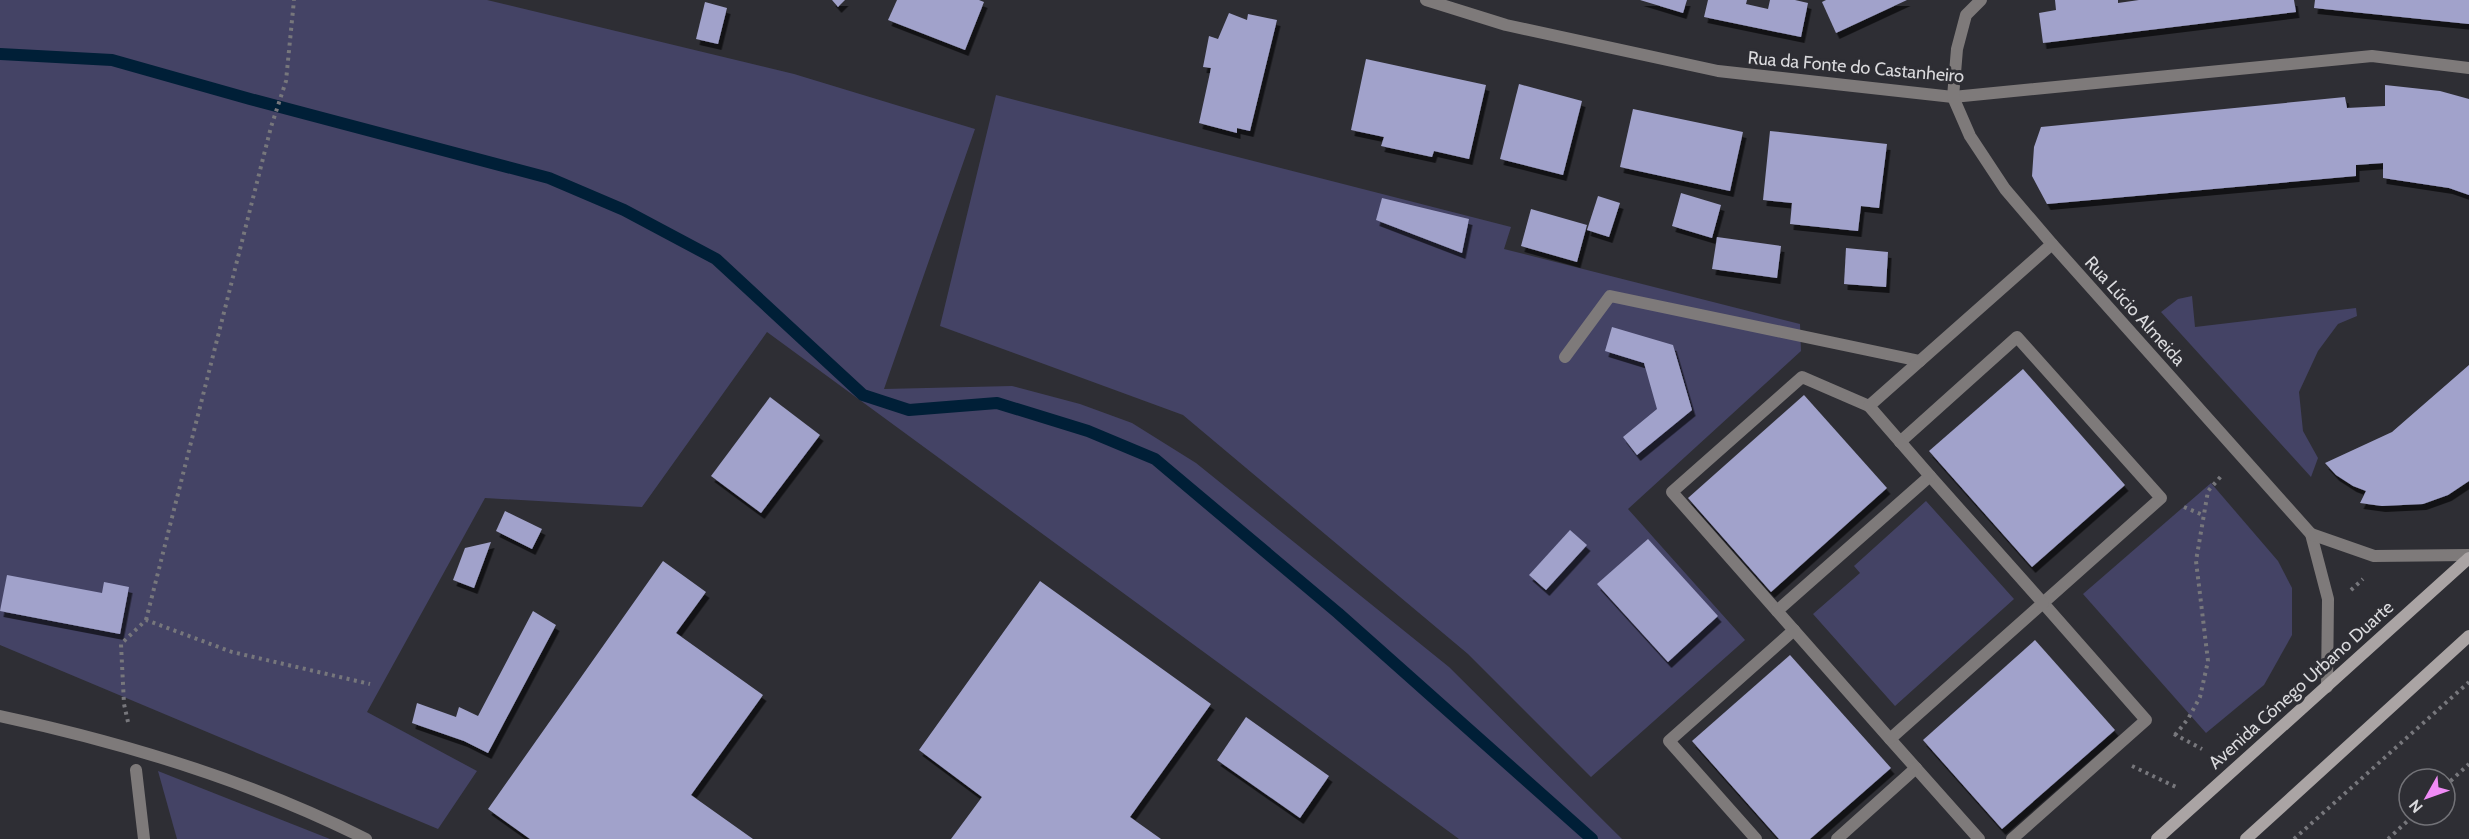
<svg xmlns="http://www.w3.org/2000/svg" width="2469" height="839" viewBox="0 0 2469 839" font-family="Cabin,sans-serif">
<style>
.green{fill:#444365}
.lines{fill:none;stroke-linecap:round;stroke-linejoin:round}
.stream{stroke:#001f37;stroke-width:12}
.building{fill:#a1a2cb;filter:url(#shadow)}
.path{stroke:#77777c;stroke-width:4;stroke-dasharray:3 4.5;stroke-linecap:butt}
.lane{stroke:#7e7a7a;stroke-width:12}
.street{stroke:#7e7a7a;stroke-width:12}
.secondary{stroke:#aaa4a4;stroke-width:12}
.labels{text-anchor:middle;stroke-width:6;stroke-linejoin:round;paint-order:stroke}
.street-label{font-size:18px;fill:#dadadd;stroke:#2e2e34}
</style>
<defs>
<filter id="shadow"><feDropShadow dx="3.5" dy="6" stdDeviation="0" flood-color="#0009"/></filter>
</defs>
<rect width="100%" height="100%" fill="#2e2e34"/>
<g class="green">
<path d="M0,0H487L794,74L975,129L884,389L1012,386L1080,404L1132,423L1196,463L1449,667L1622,839H1459L767,332L642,507L485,498L367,712L477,771L438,829L0,645Z"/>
<path d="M996,95L1511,227L1504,249L1800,324L1801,351L1628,509L1745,640L1591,777L1468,654L1183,415L940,326Z"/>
<path d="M2192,296L2195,327L2356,308L2357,316L2338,324L2318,351L2299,392L2303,431L2318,458L2311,477L2161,312L2178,299Z"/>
<path d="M2211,483L2278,561L2292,588V635L2264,685L2206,733L2083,594Z"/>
<path d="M1926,501L2014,599L1895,706L1813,614L1860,573L1854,566Z"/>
<path d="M158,771L330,839H177Z"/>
</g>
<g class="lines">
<path class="stream" d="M0,54L112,60L250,99L549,178L624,210L716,259L863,395L909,410L997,403L1088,431L1155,459L1338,613L1592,839"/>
</g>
<g class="building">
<path d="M832,0H845L838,7Z"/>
<path d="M897,0H979L984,2L965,50L888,20Z"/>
<path d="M1640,0H1687L1683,13Z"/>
<path d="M1708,0H1747L1746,4L1768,9L1770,0H1795L1808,3L1801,37L1704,17Z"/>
<path d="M1826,0H1907L1836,33L1822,2Z"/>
<path d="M2055,0H2118V3L2139,0H2294L2296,12L2043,43L2039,13L2056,10Z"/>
<path d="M2315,0H2469V24L2314,8Z"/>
<path d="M705,2L727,8L718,44L696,39Z"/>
<path d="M1229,13L1247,20L1248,14L1277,20L1250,131L1237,128V133L1199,123L1211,68L1203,67L1209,36L1218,39Z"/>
<path d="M1366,59L1486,85L1469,159L1434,151L1432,157L1381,146L1384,137L1351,130Z"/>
<path d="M1519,84L1582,101L1563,175L1500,159Z"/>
<path d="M2385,85L2440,91L2469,99V195L2449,188L2383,178V163L2356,165V176L2047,204L2032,176L2034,147L2041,127L2345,97L2347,108L2385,106Z"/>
<path d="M1633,109L1743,132L1730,191L1620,167Z"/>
<path d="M1770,131L1887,144L1879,208L1861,206L1858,231L1790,224L1792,203L1763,200Z"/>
<path d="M1681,193L1721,205L1712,238L1672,226Z"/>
<path d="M1598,196L1620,203L1609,237L1587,230Z"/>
<path d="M1382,198L1469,219L1462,253L1376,220Z"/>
<path d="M1531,209L1587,225L1577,262L1521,246Z"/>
<path d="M1717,237L1781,246L1777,278L1712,269Z"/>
<path d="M1846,248L1888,252L1886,287L1844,284Z"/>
<path d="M1612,327L1673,345L1692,410L1637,455L1623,437L1657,409L1644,363L1605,351Z"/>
<path d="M2469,365V481L2448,495L2423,504L2382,506L2360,503L2366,491L2353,486L2336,475L2325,463L2392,432Z"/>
<path d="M2023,369L2125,485L2032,567L1929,451Z"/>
<path d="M1804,395L1887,488L1771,592L1688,498Z"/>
<path d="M770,397L820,435L761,513L711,476Z"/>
<path d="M505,511L542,529L532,549L496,531Z"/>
<path d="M1570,530L1587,545L1546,590L1529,575Z"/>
<path d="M1648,539L1718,616L1668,662L1597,584Z"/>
<path d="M491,542L474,588L453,580L465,548Z"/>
<path d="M663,561L706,592L676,633L763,695L691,795L753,839H530L488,809Z"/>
<path d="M7,575L102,593L104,582L129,587L120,634L0,611Z"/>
<path d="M1040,581L1211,704L1130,817L1161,839H951L982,797L919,750Z"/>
<path d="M533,611L556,625L488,753L464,741L412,723L417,703L456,717L459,707L478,716Z"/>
<path d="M2035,640L2115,730L2002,829L1923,740Z"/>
<path d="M1790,655L1891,768L1810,839H1779L1692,741Z"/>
<path d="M1246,717L1329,776L1300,818L1217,760Z"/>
</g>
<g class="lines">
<g class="path">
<path d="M2184,507L2203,515"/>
<path d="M2351,590L2363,579"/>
<path d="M146,620L271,127L286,81L294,0"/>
<path d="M128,722L124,704L121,644L146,620L232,652L370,684"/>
<path d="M2174,734L2202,749"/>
<path d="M2175,735L2188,719L2200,697L2208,661L2196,561L2208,491L2223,474"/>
<path d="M2132,766L2176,787"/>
<path d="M2445,786L2469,764"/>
<path d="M2294,839L2469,682"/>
<path d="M2388,839L2414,815"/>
</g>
<g class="lane">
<path d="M1565,357L1610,296L1920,361"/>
<path d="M1900,442L2017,337L2161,498L2043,603L2146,720L2012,839"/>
<path d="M1777,611L1672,492L1802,377L1869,406"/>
<path d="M0,716C126,743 251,781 366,839"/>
<path d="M1890,739L1979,839"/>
<path d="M1756,839L1669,741L1794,630"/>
<path d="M1837,839L1916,768"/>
</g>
<g class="street">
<path d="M1426,0L1506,25L1718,71L1953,97L2372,56L2469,68"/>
<path d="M1981,0L1966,15L1957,49L1953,97L1970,136L2005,189L2052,244L2311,534L2328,599L2327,687"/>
<path d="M1930,476L2043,603L1890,739L1777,611Z"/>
<path d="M1930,476L1869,406L2052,244"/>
<path d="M2311,534L2374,556L2469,555"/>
<path d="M136,770L144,839"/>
</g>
<g class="secondary">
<path d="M2157,839L2469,558"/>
<path d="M2246,839L2469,636"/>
</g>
</g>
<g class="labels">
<g class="street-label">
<text transform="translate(1856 67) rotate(5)" y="6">Rua da Fonte do Castanheiro</text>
<text transform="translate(2135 311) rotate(48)" y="6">Rua Lúcio Almeida</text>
<text transform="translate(2301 685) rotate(-42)" y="6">Avenida Cónego Urbano Duarte</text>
</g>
</g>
<g transform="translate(2427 797) rotate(230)"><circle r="28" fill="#2e2e34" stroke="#737378" stroke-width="1.5"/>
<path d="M0-4.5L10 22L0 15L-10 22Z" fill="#f08bf6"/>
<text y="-9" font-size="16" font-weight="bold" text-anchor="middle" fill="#dadadd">N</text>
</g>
</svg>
